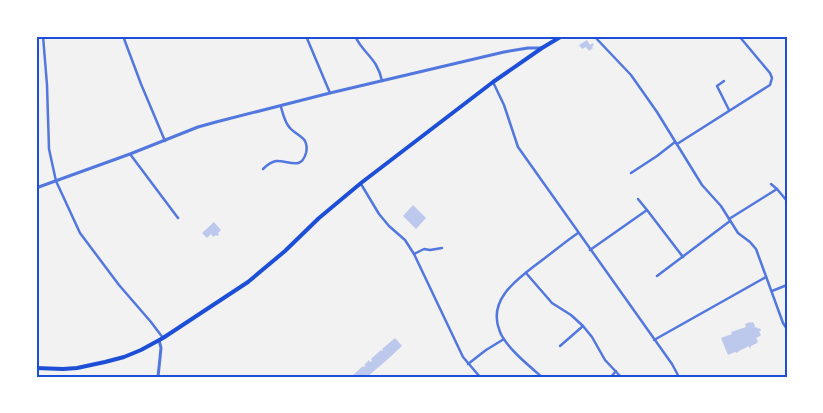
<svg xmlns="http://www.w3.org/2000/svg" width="823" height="413" viewBox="0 0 823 413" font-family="Quicksand,sans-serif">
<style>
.building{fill:#bdc9ec}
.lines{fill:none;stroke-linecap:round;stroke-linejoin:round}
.minor{stroke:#5277de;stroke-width:2.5}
.tertiary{stroke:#5277de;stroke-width:3}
.primary{stroke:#1d4ed8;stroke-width:4}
.neatline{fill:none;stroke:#1d4ed8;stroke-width:2}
</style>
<rect width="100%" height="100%" fill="#f2f2f2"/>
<g class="building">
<path d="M587,40L590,45L593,43L594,45L592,47L593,48L589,51L586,47L582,49L579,45Z"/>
<path d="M413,205L426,218L416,229L403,216Z"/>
<path d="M214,222L221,230L218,233L219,235L217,236L216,235L213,237L211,234L207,238L202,233Z"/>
<path d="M750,322L751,323L753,322L755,326L754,328L756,327L759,329L760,328L761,331H759L761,335L760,336L756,338L758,341L757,343L751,346V347L749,348V346L739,351L737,353L735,352L728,355L721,338L732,334L731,332L746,327L745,324Z"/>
<path d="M395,338L402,346L388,359L367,377H354L353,375L363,366L364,367L366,366L364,365L369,360L370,362L372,361L371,359L381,350L382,351L383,350L382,349Z"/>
</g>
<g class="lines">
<g class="minor">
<path d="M43,36L47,85L49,149L56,181L80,233L119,285L151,322L163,338"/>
<path d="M123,36L141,84L165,141"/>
<path d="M306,36L330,93"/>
<path d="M355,36C364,55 377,57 382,81"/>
<path d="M594,36L631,75L657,112L702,185L721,206L738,233L750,242L756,249L783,323L787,329"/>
<path d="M724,81L717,86L729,110"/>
<path d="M493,82L504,105L518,147L672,364L679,377"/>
<path d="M677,144L770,85L772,78L770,73L739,36"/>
<path d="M130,154L178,218"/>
<path d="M263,169C267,165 271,162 276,161C288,160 301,171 306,153C307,149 307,145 305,141C302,136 294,133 290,128C285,123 283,114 281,107"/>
<path d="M631,173L657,156L675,142"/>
<path d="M361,184L379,214L389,226L405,240L414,254L463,357L480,377"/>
<path d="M771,184L777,189"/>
<path d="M638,199L647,210"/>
<path d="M729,219L777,189L787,201"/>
<path d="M590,250L647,210L683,257"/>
<path d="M414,254L424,249L430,250L442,248"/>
<path d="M526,273L552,303L571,315L583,326L592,337L605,360L621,377"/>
<path d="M657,276L730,221"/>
<path d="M772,291L787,285"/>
<path d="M654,340L766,277"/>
<path d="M560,346L583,326"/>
<path d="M468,364L486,350L504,339"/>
<path d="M542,377C529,366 506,347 500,332C486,299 519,278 541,261C553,252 565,242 578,233"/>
<path d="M611,377L616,371"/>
</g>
<g class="tertiary">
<path d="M36,188L130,154L198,127L216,122L330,93L504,52L528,48H541"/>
<path d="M158,377L161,348L159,340"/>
</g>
<path class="primary" d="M36,368L63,369L77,368L105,362L124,357L141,350L163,338L248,282L285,251L319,218L361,183L493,82L542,48L562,36"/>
</g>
<rect width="823" height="413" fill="none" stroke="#ffffff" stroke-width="75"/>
<rect x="38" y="38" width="748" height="338" class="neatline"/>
</svg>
